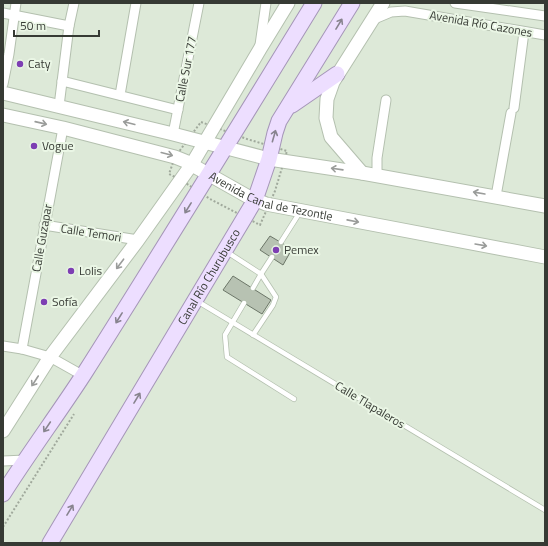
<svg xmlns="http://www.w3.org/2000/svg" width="548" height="546" viewBox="0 0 548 546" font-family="'Titillium Web',sans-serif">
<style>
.building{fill:#b7c2b2;stroke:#6c7668}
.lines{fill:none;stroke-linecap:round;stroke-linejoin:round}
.lane-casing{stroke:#b4c0af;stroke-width:6}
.street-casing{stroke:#b4c0af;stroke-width:11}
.secondary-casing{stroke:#b4c0af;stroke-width:15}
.primary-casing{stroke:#a596b8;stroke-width:17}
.path{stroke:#a0a99c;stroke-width:2;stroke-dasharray:2 2;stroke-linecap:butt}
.lane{stroke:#fff;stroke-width:4.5}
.street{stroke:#fff;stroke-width:9}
.secondary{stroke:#fff;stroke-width:13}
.primary{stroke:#eddeff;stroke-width:15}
.oneway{stroke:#88848f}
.oneway2{stroke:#9a9c9a}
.poi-dot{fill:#7d3eb3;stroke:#eaf6e5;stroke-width:1.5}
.labels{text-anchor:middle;stroke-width:4;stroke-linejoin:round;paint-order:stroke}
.street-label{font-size:12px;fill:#363a34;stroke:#eaf6e5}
.poi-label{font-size:12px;fill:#363a34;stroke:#eaf6e5;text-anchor:start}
</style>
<rect width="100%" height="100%" fill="#dde9d8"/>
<g class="building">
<path d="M270,236L292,249L283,265L260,250Z"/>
<path d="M233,276L271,300L262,314L223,290Z"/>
</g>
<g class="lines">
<defs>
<g id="lane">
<path d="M281,242L300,212"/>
<path d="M227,252L261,274L272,257"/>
<path d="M253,288L261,274L276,297L273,305L253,335"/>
<path d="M197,301L545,510"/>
<path d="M244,303L225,335L227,357L294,399"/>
</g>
<g id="street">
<path d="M455,3L545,16"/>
<path d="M3,13L69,26"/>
<path d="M372,20L391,12L405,11L545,35"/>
<path d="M260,45L266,3"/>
<path d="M62,81L178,110"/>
<path d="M3,84L9,54L16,3"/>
<path d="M120,95L136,3"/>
<path d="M59,106L69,26L74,3"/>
<path d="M514,108L524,32"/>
<path d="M173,134L199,3"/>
<path d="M377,175V158L386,100"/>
<path d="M496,196L511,113"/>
<path d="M44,225L138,240"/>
<path d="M3,346L22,349L50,357L82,375"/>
<path d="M22,349L63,128"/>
<path d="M3,461L25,460"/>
</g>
<g id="secondary">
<path d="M3,93L173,134L269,159L362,173L545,206"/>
<path id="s1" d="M3,115L63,128L175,157L185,161L247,196L266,204L545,257"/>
<path d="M362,173L331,137L326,118L327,99L333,82L383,3"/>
<path d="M3,431L50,357L138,240L192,164L260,49L288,3"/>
</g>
<g id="primary">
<path d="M292,105L337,74"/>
<path d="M3,494C29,453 58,414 84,374C162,251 238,127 314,3"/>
<path id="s2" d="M50,543L255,200L269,159L275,133L279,121L352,3"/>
</g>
</defs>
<use href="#lane" class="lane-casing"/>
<use href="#street" class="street-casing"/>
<use href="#secondary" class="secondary-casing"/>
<use href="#primary" class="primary-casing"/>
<g class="path">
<path d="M201,122L247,139L287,151L275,191L260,225L210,199L181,180L169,174L175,157Z"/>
<path d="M3,527L74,414"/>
</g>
<use href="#lane" class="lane"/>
<use href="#street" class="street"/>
<use href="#secondary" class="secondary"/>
<use href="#primary" class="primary"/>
</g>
<defs><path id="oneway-shaft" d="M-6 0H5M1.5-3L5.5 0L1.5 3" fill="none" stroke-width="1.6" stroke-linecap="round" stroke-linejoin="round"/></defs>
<g class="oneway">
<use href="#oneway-shaft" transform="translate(339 24) rotate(-59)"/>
<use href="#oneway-shaft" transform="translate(274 136) rotate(-74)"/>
<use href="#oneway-shaft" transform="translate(188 208) rotate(122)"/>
<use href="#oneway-shaft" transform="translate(119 318) rotate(122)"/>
<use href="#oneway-shaft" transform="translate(137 398) rotate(-59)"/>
<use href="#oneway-shaft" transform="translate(47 427) rotate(124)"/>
<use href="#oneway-shaft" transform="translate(70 510) rotate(-59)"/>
</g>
<g class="oneway2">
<use href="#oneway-shaft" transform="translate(41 123) rotate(13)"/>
<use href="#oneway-shaft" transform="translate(129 123) rotate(-166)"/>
<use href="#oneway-shaft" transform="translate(167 154) rotate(15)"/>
<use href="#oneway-shaft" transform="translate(337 169) rotate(-172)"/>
<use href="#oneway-shaft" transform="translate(479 193) rotate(-170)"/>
<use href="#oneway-shaft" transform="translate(353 221) rotate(11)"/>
<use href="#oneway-shaft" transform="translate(481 245) rotate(10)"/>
<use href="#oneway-shaft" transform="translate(120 264) rotate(127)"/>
<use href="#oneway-shaft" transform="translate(35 381) rotate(123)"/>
</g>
<g class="poi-dot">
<circle cx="20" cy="64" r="4"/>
<circle cx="34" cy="146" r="4"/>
<circle cx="276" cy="250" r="4"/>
<circle cx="71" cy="271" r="4"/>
<circle cx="44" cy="302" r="4"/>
</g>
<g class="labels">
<g class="street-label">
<text transform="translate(481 24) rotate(10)" y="4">Avenida Río Cazones</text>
<text transform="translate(186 69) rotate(-79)" y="4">Calle Sur 177</text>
<text dy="4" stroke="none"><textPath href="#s1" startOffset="282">Avenida Canal de Tezontle</textPath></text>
<text transform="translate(91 233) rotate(9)" y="4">Calle Temori</text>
<text transform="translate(42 238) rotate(-80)" y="4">Calle Guzapar</text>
<text dy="4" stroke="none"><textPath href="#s2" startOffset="310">Canal Río Churubusco</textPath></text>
<text transform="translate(370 405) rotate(31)" y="4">Calle Tlapaleros</text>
</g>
<g class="poi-label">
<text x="28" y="68">Caty</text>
<text x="42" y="150">Vogue</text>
<text x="284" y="254">Pemex</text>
<text x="79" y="275">Lolis</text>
<text x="52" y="306">Sofía</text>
</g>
</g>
<rect width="548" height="546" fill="none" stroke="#363a34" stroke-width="8"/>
<path d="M14 30v6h85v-6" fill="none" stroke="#363a34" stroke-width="2"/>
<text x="20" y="30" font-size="12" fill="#363a34" stroke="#eaf6e5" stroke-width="3" paint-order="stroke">50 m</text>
</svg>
